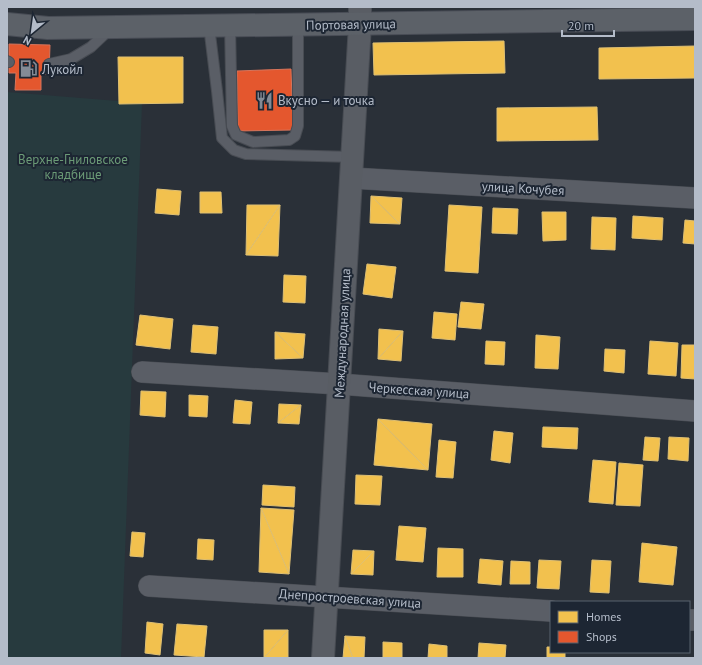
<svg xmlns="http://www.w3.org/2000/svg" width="702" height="665" viewBox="0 0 702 665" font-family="'PT Sans',sans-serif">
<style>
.green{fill:#273a3e}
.homes{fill:#f2c14e;stroke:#dfc073}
.shops{fill:#e4572e;stroke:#d6755c}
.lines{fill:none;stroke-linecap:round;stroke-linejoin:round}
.lane-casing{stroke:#484c53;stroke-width:12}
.street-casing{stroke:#484c53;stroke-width:22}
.secondary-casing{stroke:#484c53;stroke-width:24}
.primary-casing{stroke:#484c55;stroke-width:24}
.lane{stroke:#5a5e66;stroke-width:10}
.street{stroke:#5a5e66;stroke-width:21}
.secondary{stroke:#595d64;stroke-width:22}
.primary{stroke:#5c6168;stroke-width:22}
.labels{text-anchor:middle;stroke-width:4;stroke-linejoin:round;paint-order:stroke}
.street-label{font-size:13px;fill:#b4bcc9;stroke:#1d2633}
.poi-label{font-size:13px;fill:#b4bcc9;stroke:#1d2633;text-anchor:start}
.park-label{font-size:13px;fill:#6b9a76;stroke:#1d2633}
</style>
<rect width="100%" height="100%" fill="#2a3038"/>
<path class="green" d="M7,92L142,103L121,658H7Z"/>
<g class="homes">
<path d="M504,41L505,73L374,75L373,43Z"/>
<path d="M695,46V78L599,79V48Z"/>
<path d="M118,57H183V103L119,104Z"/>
<path d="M597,107L598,140L497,141V108Z"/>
<path d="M157,189L181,191L179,215L155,213Z"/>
<path d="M200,192H221L222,213H200Z"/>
<path d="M371,196L400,224L370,223Z"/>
<path d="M371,196L402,198L400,224Z"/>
<path d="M247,205H280L246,255Z"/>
<path d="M280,205L278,256L246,255Z"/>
<path d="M449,205L482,207L478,273L445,271Z"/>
<path d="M493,208L518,209L517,234L492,233Z"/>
<path d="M542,212H566V240L543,241Z"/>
<path d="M633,216L663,218L662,240L632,238Z"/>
<path d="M592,217L616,218L615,250L591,249Z"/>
<path d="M685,220L695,221V244L683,243Z"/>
<path d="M367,264L396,267L392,298L363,294Z"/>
<path d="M284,275L306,276L305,303L283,302Z"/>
<path d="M461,302L484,304L481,329L458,327Z"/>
<path d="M434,312L457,314L455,340L432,338Z"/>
<path d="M140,315L173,319L170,349L136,345Z"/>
<path d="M193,325L218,327L216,354L191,352Z"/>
<path d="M379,329L403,331L378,359Z"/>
<path d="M403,331L401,361L378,359Z"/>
<path d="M275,332L305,334L303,358Z"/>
<path d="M275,332L303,358L275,359Z"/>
<path d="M536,335L560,337L558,369L535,368Z"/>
<path d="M486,341L505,342L504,365L485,364Z"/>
<path d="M650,341L678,343L676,376L648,374Z"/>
<path d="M682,345H695V379L681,378Z"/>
<path d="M605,349L625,350L624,373L604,371Z"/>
<path d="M141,391L166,392L165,417L140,415Z"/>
<path d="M189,395L208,396L207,417L189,416Z"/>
<path d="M235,400L252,402L250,424L233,423Z"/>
<path d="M279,404L301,405L278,423Z"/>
<path d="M301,405L299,424L278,423Z"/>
<path d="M378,419L428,470L374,465Z"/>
<path d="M378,419L432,424L428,470Z"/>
<path d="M543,427L578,428L577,449L542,447Z"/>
<path d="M494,431L513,433L510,463L491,460Z"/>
<path d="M645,437L660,438L658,461L643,460Z"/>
<path d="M669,437L689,438L688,461L668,459Z"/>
<path d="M439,440L456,442L453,478L436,477Z"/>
<path d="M593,460L616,462L613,504L589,502Z"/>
<path d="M619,463L643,465L640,506L616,505Z"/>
<path d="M356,475L382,476L380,505L355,504Z"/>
<path d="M263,485L295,487L294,507L262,505Z"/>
<path d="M261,508L294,510L289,574Z"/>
<path d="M261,508L289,574L259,572Z"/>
<path d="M399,526L426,528L423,562L396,560Z"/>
<path d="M132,532L145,533L143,557L130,556Z"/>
<path d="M198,539L214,540L213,560L197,559Z"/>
<path d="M642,543L677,547L673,585L639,582Z"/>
<path d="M438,548L463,549V577H437Z"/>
<path d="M353,550L374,551L351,574Z"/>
<path d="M374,551L373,575L351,574Z"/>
<path d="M480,559L503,561L501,585L478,583Z"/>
<path d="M539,560L561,561L559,589L537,588Z"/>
<path d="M592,560L611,561L609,593L590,592Z"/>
<path d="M511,561L530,562V584H510Z"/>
<path d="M147,622L163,624L160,655L145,653Z"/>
<path d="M177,624L207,626L204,657L174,655Z"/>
<path d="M264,630H288L264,658Z"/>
<path d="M288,630V658H264Z"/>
<path d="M345,636L353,658H343Z"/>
<path d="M345,636L365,637L364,658H353Z"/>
<path d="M383,642L402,643V658H383Z"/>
<path d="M479,643L506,645L505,658H478Z"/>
<path d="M429,644L447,646V658H428Z"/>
<path d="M547,647H551V652H565V658H547Z"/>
</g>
<g class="shops">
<path d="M9,44L50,45L49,74H41V90H15L16,73H9Z"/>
<path d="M291,69L293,130L238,131L237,71Z"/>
</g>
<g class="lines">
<defs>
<g id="lane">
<path d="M230,25L232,126L236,135L253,142L289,140L295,136L298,126V25"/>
<path d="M209,26L217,91L222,138L234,150L246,154L353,157"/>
<path d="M7,61L9,62"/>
<path d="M49,64L71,59L91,47L110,29"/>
</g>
<g id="street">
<path d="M351,178L695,198"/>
<path d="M142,372L339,384L695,411"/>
<path d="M149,586L551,611"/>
<path d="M689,620H695"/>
</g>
<path id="secondary" d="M323,658L360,24V7"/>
<path id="primary" d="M7,24L48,28L695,19"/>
</defs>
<use href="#lane" class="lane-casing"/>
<use href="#street" class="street-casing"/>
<use href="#secondary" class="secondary-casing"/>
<use href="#primary" class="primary-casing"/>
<use href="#lane" class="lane"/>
<use href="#street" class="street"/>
<use href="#secondary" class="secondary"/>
<use href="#primary" class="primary"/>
</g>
<defs>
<symbol id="fuel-bare" viewBox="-9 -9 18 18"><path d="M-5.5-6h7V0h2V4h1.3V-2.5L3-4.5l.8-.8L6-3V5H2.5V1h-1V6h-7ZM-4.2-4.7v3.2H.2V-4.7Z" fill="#848b96" stroke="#1d2633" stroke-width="2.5" paint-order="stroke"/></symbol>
<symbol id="restaurant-bare" viewBox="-9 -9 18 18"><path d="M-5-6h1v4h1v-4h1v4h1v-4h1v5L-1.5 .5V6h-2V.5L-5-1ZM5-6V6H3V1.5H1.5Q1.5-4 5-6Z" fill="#848b96" stroke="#1d2633" stroke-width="2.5" paint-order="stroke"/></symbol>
</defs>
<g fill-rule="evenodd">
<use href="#fuel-bare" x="16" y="56" width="25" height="25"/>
<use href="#restaurant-bare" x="252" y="88" width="25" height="25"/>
</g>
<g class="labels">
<g class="street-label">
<text transform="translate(351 24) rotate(-1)" y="5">Портовая улица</text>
<text transform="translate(523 188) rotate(3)" y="5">улица Кочубея</text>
<text transform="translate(342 333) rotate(-87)" y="5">Международная улица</text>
<text transform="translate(419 390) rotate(4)" y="5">Черкесская улица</text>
<text transform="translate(350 598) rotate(4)" y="5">Днепростроевская улица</text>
</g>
<g class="poi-label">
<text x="42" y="74">Лукойл</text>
<text x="278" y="105">Вкусно — и точка</text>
</g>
<g class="park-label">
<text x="73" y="164">Верхне-Гниловское<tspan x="73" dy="15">кладбище</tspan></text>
</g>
</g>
<rect width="702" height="665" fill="none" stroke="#b4bcc9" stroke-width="16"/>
<rect x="550" y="601" width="140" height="52" fill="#1d2633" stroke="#59626f"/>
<rect x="558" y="611" width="20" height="12" fill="#f2c14e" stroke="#59626f"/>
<text x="586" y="621" font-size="12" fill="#b4bcc9">Homes</text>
<rect x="558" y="631" width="20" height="12" fill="#e4572e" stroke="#59626f"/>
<text x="586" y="641" font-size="12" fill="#b4bcc9">Shops</text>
<g transform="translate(32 32) rotate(209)" stroke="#1d2633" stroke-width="3" paint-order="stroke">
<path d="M0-3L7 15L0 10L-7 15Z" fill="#b4bcc9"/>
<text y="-6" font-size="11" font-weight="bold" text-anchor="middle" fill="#b4bcc9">N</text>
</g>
<path d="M562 30v6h52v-6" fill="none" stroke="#b4bcc9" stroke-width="2"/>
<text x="568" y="30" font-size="12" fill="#b4bcc9" stroke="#1d2633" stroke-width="3" paint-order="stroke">20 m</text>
</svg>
